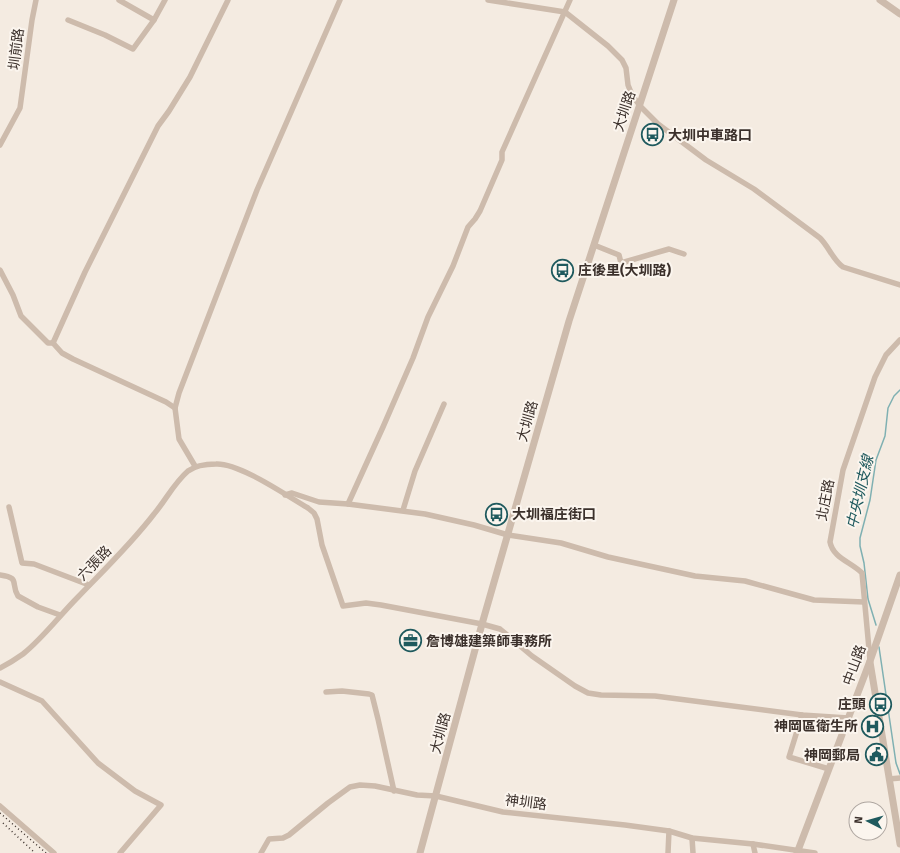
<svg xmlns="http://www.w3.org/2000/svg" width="900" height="853" viewBox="0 0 900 853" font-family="'Fira Sans','Noto Sans TC',sans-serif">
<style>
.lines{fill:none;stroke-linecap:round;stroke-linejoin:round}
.stream{stroke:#7fb0b2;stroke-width:1.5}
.minor{stroke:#cdbbac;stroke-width:5.5}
.tertiary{stroke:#cdbbac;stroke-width:7}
.rail{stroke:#3b302b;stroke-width:1.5;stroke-dasharray:1 3;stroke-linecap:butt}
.labels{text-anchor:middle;stroke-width:4;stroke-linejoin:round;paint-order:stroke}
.street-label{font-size:14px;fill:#3b302b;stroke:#fbf5ee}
.poi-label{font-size:14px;font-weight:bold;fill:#3b302b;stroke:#fbf5ee;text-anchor:start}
.water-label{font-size:15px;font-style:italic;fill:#1f5a5e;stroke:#fbf5ee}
</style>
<rect width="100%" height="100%" fill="#f4ebe1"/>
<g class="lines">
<g class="stream">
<path d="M876,625L868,599L864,563L860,546V538L870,500L876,460L885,436L888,408L894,396L900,390"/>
<path d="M879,647L896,763L900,774"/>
</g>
<g class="minor">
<path d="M119,0L154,20"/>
<path d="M488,0L565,12L608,46L622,60L626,68L628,85L632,95L640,106L658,124L706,160L754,189L820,238C829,247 833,260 843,267L900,285"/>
<path d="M68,20L105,35L133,49L154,20L165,0"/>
<path d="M0,145L20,108L32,20L36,0"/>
<path d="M594,245L619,255L621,263L669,249L684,254"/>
<path d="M0,270L13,295L21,316L48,343H53L62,353L73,359L166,402L175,408"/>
<path d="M53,343L85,272L158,126L169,111L190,77L228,0"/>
<path d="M195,466L179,439L175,408L179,393L257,190L340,0"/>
<path d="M285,495L292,493L319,502L348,504L425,514L474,525L508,535L561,543L608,557L695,576L745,581L814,600L864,602"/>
<path d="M348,504L383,427L413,358L428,317L453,266L468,227L475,219L480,211L502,160V152L570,0"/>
<path d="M9,507L22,563L34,564L89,585"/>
<path d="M403,510L415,471L444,404"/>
<path d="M0,575C21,578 10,583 18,596L38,607L60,615"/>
<path d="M870,660L862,573C851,562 833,558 830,542L843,470L875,377L886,355L900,340"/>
<path d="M0,668C8,664 16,659 23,654C43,638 60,615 78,597C104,570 131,544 154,514C166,500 174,483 188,471C196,465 206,464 216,464C240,463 287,496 308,508L314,513L317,519L322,545L343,606L366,603L381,605L482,624L500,629L532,656L575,686L588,693L601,695L655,696L802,715L848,718"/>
<path d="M0,682L42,701L98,763L135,791L161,805L120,853"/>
<path d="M326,692L342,691L369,694L372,695L378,719L394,791"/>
<path d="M802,715L789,757L829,769"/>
<path d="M889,779L900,778"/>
<path d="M0,806L54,853"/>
<path d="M692,838L693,853"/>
<path d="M753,844L755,853"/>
<path d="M261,853L269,839L283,838L289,835L328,803L350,787L360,785L375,786L417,795L436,796L503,812L625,825L669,831L692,838L753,844L815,853"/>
<path d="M668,853L669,831"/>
</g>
<g class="tertiary">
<path d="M880,0L900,14"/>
<path d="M870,662L900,844"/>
<path d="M420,853L482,624L569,321L674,0"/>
<path d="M797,853L870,661L900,575"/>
</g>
<g class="rail">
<path d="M0,813L46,853"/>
<path d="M3,823L35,853"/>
</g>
</g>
<defs>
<symbol id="bus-ring" viewBox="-11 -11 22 22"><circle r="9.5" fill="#fbf5ee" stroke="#1f5a5e" stroke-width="1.5"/><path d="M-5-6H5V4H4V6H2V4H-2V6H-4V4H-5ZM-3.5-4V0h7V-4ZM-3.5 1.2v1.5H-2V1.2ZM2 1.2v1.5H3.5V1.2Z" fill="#1f5a5e"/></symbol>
<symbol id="office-ring" viewBox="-11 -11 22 22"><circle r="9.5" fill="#fbf5ee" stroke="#1f5a5e" stroke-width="1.5"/><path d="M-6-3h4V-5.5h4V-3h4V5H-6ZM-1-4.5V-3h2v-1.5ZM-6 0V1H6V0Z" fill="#1f5a5e"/></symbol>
<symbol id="hospital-ring" viewBox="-11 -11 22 22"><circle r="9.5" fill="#fbf5ee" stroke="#1f5a5e" stroke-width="1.5"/><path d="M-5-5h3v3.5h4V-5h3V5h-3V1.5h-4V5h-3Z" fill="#1f5a5e"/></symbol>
<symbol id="civic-ring" viewBox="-11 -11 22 22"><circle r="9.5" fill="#fbf5ee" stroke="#1f5a5e" stroke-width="1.5"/><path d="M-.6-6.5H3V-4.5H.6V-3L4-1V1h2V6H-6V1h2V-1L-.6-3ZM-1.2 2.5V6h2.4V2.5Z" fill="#1f5a5e"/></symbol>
</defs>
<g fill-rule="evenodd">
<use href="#bus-ring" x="640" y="122" width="25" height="25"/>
<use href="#bus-ring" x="550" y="258" width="25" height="25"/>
<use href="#bus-ring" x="484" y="502" width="25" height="25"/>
<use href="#office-ring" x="398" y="628" width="25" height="25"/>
<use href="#bus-ring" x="868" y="692" width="25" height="25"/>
<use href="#hospital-ring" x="860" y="714" width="25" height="25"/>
<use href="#civic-ring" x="864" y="742" width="25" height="25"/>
</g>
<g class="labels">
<g class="street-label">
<text transform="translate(16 49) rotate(-83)" y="5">圳前路</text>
<text transform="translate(624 111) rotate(-72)" y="5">大圳路</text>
<text transform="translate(527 421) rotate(-74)" y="5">大圳路</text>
<text transform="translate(825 500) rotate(-79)" y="5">北庄路</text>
<text transform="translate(94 563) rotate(-46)" y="5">六張路</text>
<text transform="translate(854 665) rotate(-70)" y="5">中山路</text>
<text transform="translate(440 733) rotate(-75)" y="5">大圳路</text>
<text transform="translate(526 802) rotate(7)" y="5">神圳路</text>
</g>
<g class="poi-label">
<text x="668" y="140">大圳中車路口</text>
<text x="578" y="275">庄後里(大圳路)</text>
<text x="512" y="519">大圳福庄街口</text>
<text x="426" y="646">詹博雄建築師事務所</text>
<text x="866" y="709" text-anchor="end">庄頭</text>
<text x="858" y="731" text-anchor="end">神岡區衛生所</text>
<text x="860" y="760" text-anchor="end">神岡郵局</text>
</g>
<g class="water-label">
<text transform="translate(860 492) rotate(-77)" y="5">中央圳支線</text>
</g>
</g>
<g transform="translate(868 821) rotate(276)"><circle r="19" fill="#fbf5ee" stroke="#aea6a0"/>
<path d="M0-3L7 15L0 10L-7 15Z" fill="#1f5a5e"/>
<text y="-6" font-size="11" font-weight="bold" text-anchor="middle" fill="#3b302b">N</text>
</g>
</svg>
